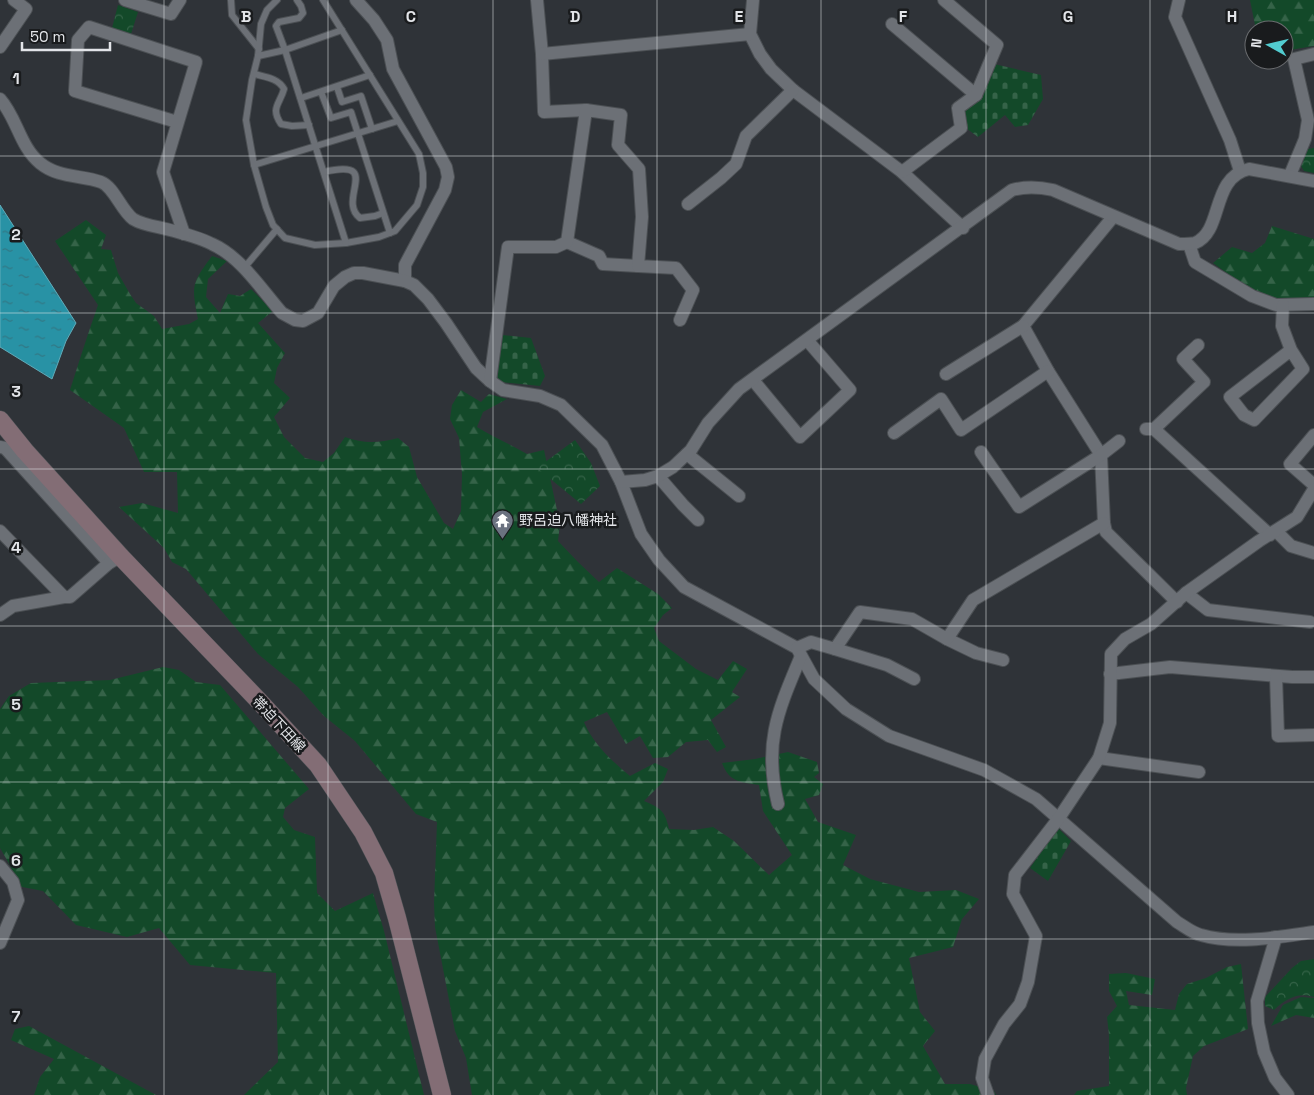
<svg xmlns="http://www.w3.org/2000/svg" width="1314" height="1095" viewBox="0 0 1314 1095" font-family="'Space Grotesk','Noto Sans JP',sans-serif">
<style>
.forest{fill:url(#forest-firs)}
.cemetery{fill:url(#cemetery-stones)}
.park{fill:url(#park-crowns)}
.water{fill:url(#water-ripples);stroke:#60abb9}
.lines{fill:none;stroke-linecap:round;stroke-linejoin:round}
.service-casing{stroke:#4c5054;stroke-width:8}
.minor-casing{stroke:#4c5054;stroke-width:14}
.secondary-casing{stroke:#4c5054;stroke-width:19}
.service{stroke:#6c7076;stroke-width:6}
.minor{stroke:#6c7076;stroke-width:12}
.secondary{stroke:#836d75;stroke-width:18}
.grid{fill:none;stroke:#e3e5e9;stroke-width:1;stroke-opacity:0.55}
.labels{text-anchor:middle;stroke-width:5;stroke-linejoin:round;paint-order:stroke}
.poi-label{font-size:14px;fill:#e3e5e9;stroke:#191b1d;text-anchor:start}
.street-label{font-size:14px;fill:#e3e5e9;stroke:#191b1d}
.grid-label{font-size:16px;text-anchor:middle;font-weight:bold;fill:#e3e5e9;stroke:#191b1d;stroke-width:5;stroke-linejoin:round;paint-order:stroke}
</style>
<defs>
<pattern id="forest-firs" width="22" height="20" patternUnits="userSpaceOnUse" patternTransform="scale(1.25)"><rect width="22" height="20" fill="#134929"/><path d="M5 1l3.5 6h-7zM16 11l3.5 6h-7z" fill="#356348"/></pattern>
<pattern id="cemetery-stones" width="16" height="16" patternUnits="userSpaceOnUse" patternTransform="scale(1.25)"><rect width="16" height="16" fill="#134929"/><path d="M2 7V4a2 2 0 0 1 4 0v3zM10 15v-3a2 2 0 0 1 4 0v3z" fill="#356348"/></pattern>
<pattern id="park-crowns" width="20" height="18" patternUnits="userSpaceOnUse" patternTransform="scale(1.25)"><rect width="20" height="18" fill="#134929"/><path d="M2 6a3 3 0 1 1 6 0M12 15a3 3 0 1 1 6 0" fill="none" stroke="#356348"/></pattern>
<pattern id="water-ripples" width="26" height="14" patternUnits="userSpaceOnUse" patternTransform="scale(1.25)"><rect width="26" height="14" fill="#2892a5"/><path d="M2 4q2-2 4 0t4 0M15 11q2-2 4 0t4 0" fill="none" stroke="#327784"/></pattern>
</defs>
<rect width="100%" height="100%" fill="#2f3338"/>
<g class="forest">
<path d="M1250,0H1314V46L1284,51V30H1256Z"/>
<path d="M86,220L106,235L101,249L111,250L118,273L130,294L136,303L154,316L162,329L189,324L198,319C191,285 192,283 212,256L227,261L208,279L206,297L220,313L228,294L240,296L251,289L273,311L258,323L285,353L277,368L274,383L290,398L274,417L284,437L305,458L323,462L334,453L345,437C364,444 379,443 398,438L409,447L417,477L444,523L453,529L461,511L462,474L459,438L450,419L452,405L461,390L481,402L489,394L507,399L483,412L477,427C493,437 510,444 527,454L544,450L560,524L558,541L578,562L599,582L617,568L658,594L672,608L663,615L654,628L659,641L696,669L718,680L733,661L747,669L732,692L740,697L711,720L726,747L717,752L708,740L686,742L668,757L653,758L640,736L626,744L607,712L584,722C593,744 612,761 630,776L655,763L668,769L663,782L644,801C661,808 665,811 669,829L694,830L713,827L734,841L769,875L792,855L763,811L759,785C740,782 729,782 722,763L755,759L788,752L817,762L819,773L814,777L823,784L819,795L805,799L818,822L856,835L843,865L870,879L919,892L956,890L979,899L962,919L953,947L909,958L920,1012L935,1031L923,1046L945,1084H970L994,1091L996,1095H472L466,1058L455,1031L435,927L434,903L437,822L416,814L355,741L324,716L298,687L258,654L186,569L172,562L164,548L119,507L142,503L178,513L177,472H144L124,428L70,390C79,362 88,333 98,305L55,241Z"/>
<path d="M1272,226L1314,239V303L1260,297L1213,263L1232,247L1252,253L1265,243Z"/>
<path d="M163,667L179,670L196,682L220,685L309,789L285,808L283,817L294,830L315,837L317,893L335,911L373,893L384,931L424,1095H244L278,1062L276,973L190,965L159,928L127,937L76,925L43,891L17,886L11,867L0,848V709L9,696L31,683L110,680Z"/>
<path d="M1241,964L1248,1029L1204,1046L1193,1056L1186,1088L1187,1095H1074L1077,1091L1109,1086V1035L1107,1017L1117,1006L1109,991V974L1126,973L1155,979L1152,995L1126,991L1129,1005L1175,1010L1179,994L1187,984L1206,978L1227,967Z"/>
<path d="M1301,997L1314,998V1018L1296,1015L1271,1026L1283,1005Z"/>
<path d="M29,1026L156,1095H34L40,1077L54,1059L11,1040L15,1029Z"/>
</g>
<g class="cemetery">
<path d="M994,64L1041,75L1043,99L1028,125L1015,127L1005,115L978,137L966,128L963,110Z"/>
<path d="M502,335L531,338L545,376L540,386L501,382L497,377Z"/>
<path d="M1058,828L1071,841L1048,881L1030,868Z"/>
</g>
<g class="park">
<path d="M118,5L138,12L131,34L112,28Z"/>
<path d="M1314,148V173L1304,171L1301,166L1307,149Z"/>
<path d="M575,440L591,463L600,486L581,504L537,468Z"/>
<path d="M1314,959V997C1297,992 1286,999 1274,1010L1265,1006V997L1292,968L1301,961Z"/>
</g>
<path class="water" d="M0,205L76,323L66,341L52,379L0,347Z"/>
<g class="lines">
<defs>
<g id="service">
<path d="M231,0L232,15L259,49"/>
<path d="M277,0L267,10L261,24L258,56L252,80L246,120L254,165L266,207L273,225L285,238L315,245L346,243L379,237L395,231L417,205L423,187V173L419,154L323,0"/>
<path d="M297,0L301,6L303,13L299,18L279,22L276,26L285,50L346,243"/>
<path d="M258,56L285,50L342,30"/>
<path d="M254,74C265,77 278,78 284,89C280,104 270,108 281,124L292,126L309,125"/>
<path d="M337,87L342,102L361,96L372,129"/>
<path d="M321,92L331,118L351,112L390,233"/>
<path d="M301,98L370,75"/>
<path d="M254,165L398,121"/>
<path d="M324,172C384,158 336,200 360,218L375,216L383,213"/>
<path d="M244,268L277,229"/>
</g>
<g id="minor">
<path d="M125,0L171,14L180,0"/>
<path d="M356,0L374,20L387,40L393,69L446,167L448,177L445,190L405,265V281"/>
<path d="M537,0L542,54L544,112L586,110"/>
<path d="M753,0L750,34L760,54L771,69L793,90L902,172L963,228"/>
<path d="M1179,0L1175,17L1230,140L1240,171"/>
<path d="M892,24L976,95"/>
<path d="M0,47L26,9L14,0"/>
<path d="M542,54L750,34"/>
<path d="M0,99C17,118 20,147 40,163C58,178 81,175 101,182C114,187 121,210 133,219C141,224 152,226 162,228C178,232 196,236 212,244C241,257 261,289 282,313L295,320L303,321L318,313L334,286L345,277L354,273H363L405,281L414,285L428,299L446,323L476,368L490,381L503,390L540,396L561,405L602,445L621,482L641,534L659,560L684,587L797,648L814,679L846,709L889,736L984,770L1036,799L1177,922C1184,926 1192,933 1201,935C1235,945 1279,937 1314,932"/>
<path d="M177,122L75,91L78,40L89,27L196,62L163,172L184,234"/>
<path d="M902,172L961,128L958,108L976,95L997,45L944,0"/>
<path d="M1290,175L1305,139L1308,120L1294,59L1314,54"/>
<path d="M688,204L721,178L736,164L746,136L793,90"/>
<path d="M1113,217L1023,326L1048,371L1101,455L1104,523L1106,532L1177,602"/>
<path d="M567,242L599,256L603,264L638,266"/>
<path d="M1189,244L1195,262L1252,296L1276,305L1314,304"/>
<path d="M1283,305L1282,326L1291,350L1303,369L1254,420L1244,415L1230,397L1291,350"/>
<path d="M946,374L1023,326"/>
<path d="M753,380L800,437L850,390L807,340"/>
<path d="M490,381L508,247H556L567,242L586,110L621,115L618,145L639,169L642,217L638,266L676,268L693,290L680,320"/>
<path d="M1146,429H1154L1204,382L1183,359L1198,345"/>
<path d="M1154,429L1270,535"/>
<path d="M894,433L941,399L961,430L1048,371"/>
<path d="M1314,435L1290,464L1314,485"/>
<path d="M0,447L5,448L109,563"/>
<path d="M981,452L1019,507L1101,455L1119,441"/>
<path d="M687,454L739,496"/>
<path d="M658,476L683,505L698,520"/>
<path d="M621,482L645,480L658,476L673,467L691,450L708,423L739,389L1012,190C1027,186 1039,187 1053,190L1179,244C1184,244 1191,244 1195,243C1224,231 1210,178 1249,169L1314,181"/>
<path d="M0,531L64,597"/>
<path d="M1276,531L1291,546L1314,553"/>
<path d="M1186,593L1208,610L1310,622"/>
<path d="M0,615L13,606L64,597H70L109,563L116,559"/>
<path d="M947,639L976,653L1003,660"/>
<path d="M797,648L811,642L835,649L860,612L912,619L947,639L973,600L1104,523"/>
<path d="M835,649L887,665L914,679"/>
<path d="M1110,674L1170,667L1292,677H1314"/>
<path d="M1276,676L1278,736L1314,735"/>
<path d="M1099,758L1199,772"/>
<path d="M778,804C763,743 778,711 801,656"/>
<path d="M0,866L13,882L18,900L0,943"/>
<path d="M1276,937L1257,1001L1258,1023L1264,1052L1275,1078L1288,1095"/>
<path d="M988,1095L982,1078L985,1059L1004,1024L1020,1004L1028,982L1036,936L1013,894L1015,875L1059,818L1099,758L1110,723L1111,654L1125,639L1151,624L1186,593L1259,541L1297,517L1314,489"/>
</g>
<path id="secondary" d="M0,420L25,451L121,557L259,701L318,765L363,832L384,873L397,918L442,1095"/>
</defs>
<use href="#service" class="service-casing"/>
<use href="#minor" class="minor-casing"/>
<use href="#secondary" class="secondary-casing"/>
<use href="#service" class="service"/>
<use href="#minor" class="minor"/>
<use href="#secondary" class="secondary"/>
</g>
<path class="grid" d="M164,0V1095M328,0V1095M493,0V1095M657,0V1095M821,0V1095M986,0V1095M1150,0V1095M0,156H1314M0,313H1314M0,469H1314M0,626H1314M0,782H1314M0,939H1314"/>
<defs>
<symbol id="temple-pin" viewBox="-11 -11 22 30"><path d="M0 17L-7.5 6A9.5 9.5 0 1 1 7.5 6Z" fill="#6b7280" stroke="#191b1d"/><path d="M0-6L5-2H3V0L6.5 2.5H4V6H1.5V3h-3V6H-4V2.5H-6.5L-3 0V-2H-5Z" fill="#fff"/></symbol>
</defs>
<g fill-rule="evenodd">
<use href="#temple-pin" x="490" y="508" width="25" height="34"/>
</g>
<g class="labels">
<g class="poi-label">
<text x="519" y="525">野呂迫八幡神社</text>
</g>
<g class="street-label">
<text transform="translate(279 724) rotate(47)" y="5">帯迫下田線</text>
</g>
</g>
<g class="grid-label">
<text x="246" y="22">B</text>
<text x="411" y="22">C</text>
<text x="575" y="22">D</text>
<text x="739" y="22">E</text>
<text x="903" y="22">F</text>
<text x="1068" y="22">G</text>
<text x="1232" y="22">H</text>
<text x="16" y="84">1</text>
<text x="16" y="240">2</text>
<text x="16" y="397">3</text>
<text x="16" y="553">4</text>
<text x="16" y="710">5</text>
<text x="16" y="866">6</text>
<text x="16" y="1022">7</text>
</g>
<g transform="translate(1269 45) rotate(278)"><circle r="24" fill="#191b1d" stroke="#6a6c6f"/>
<path d="M0-4L9 19L0 12L-9 19Z" fill="#52ccd0"/>
<text y="-8" font-size="14" font-weight="bold" text-anchor="middle" fill="#e3e5e9">N</text>
</g>
<path d="M22 42v8h88v-8" fill="none" stroke="#e3e5e9" stroke-width="2.5"/>
<text x="30" y="42" font-size="15" fill="#e3e5e9" stroke="#191b1d" stroke-width="4" paint-order="stroke">50 m</text>
</svg>
